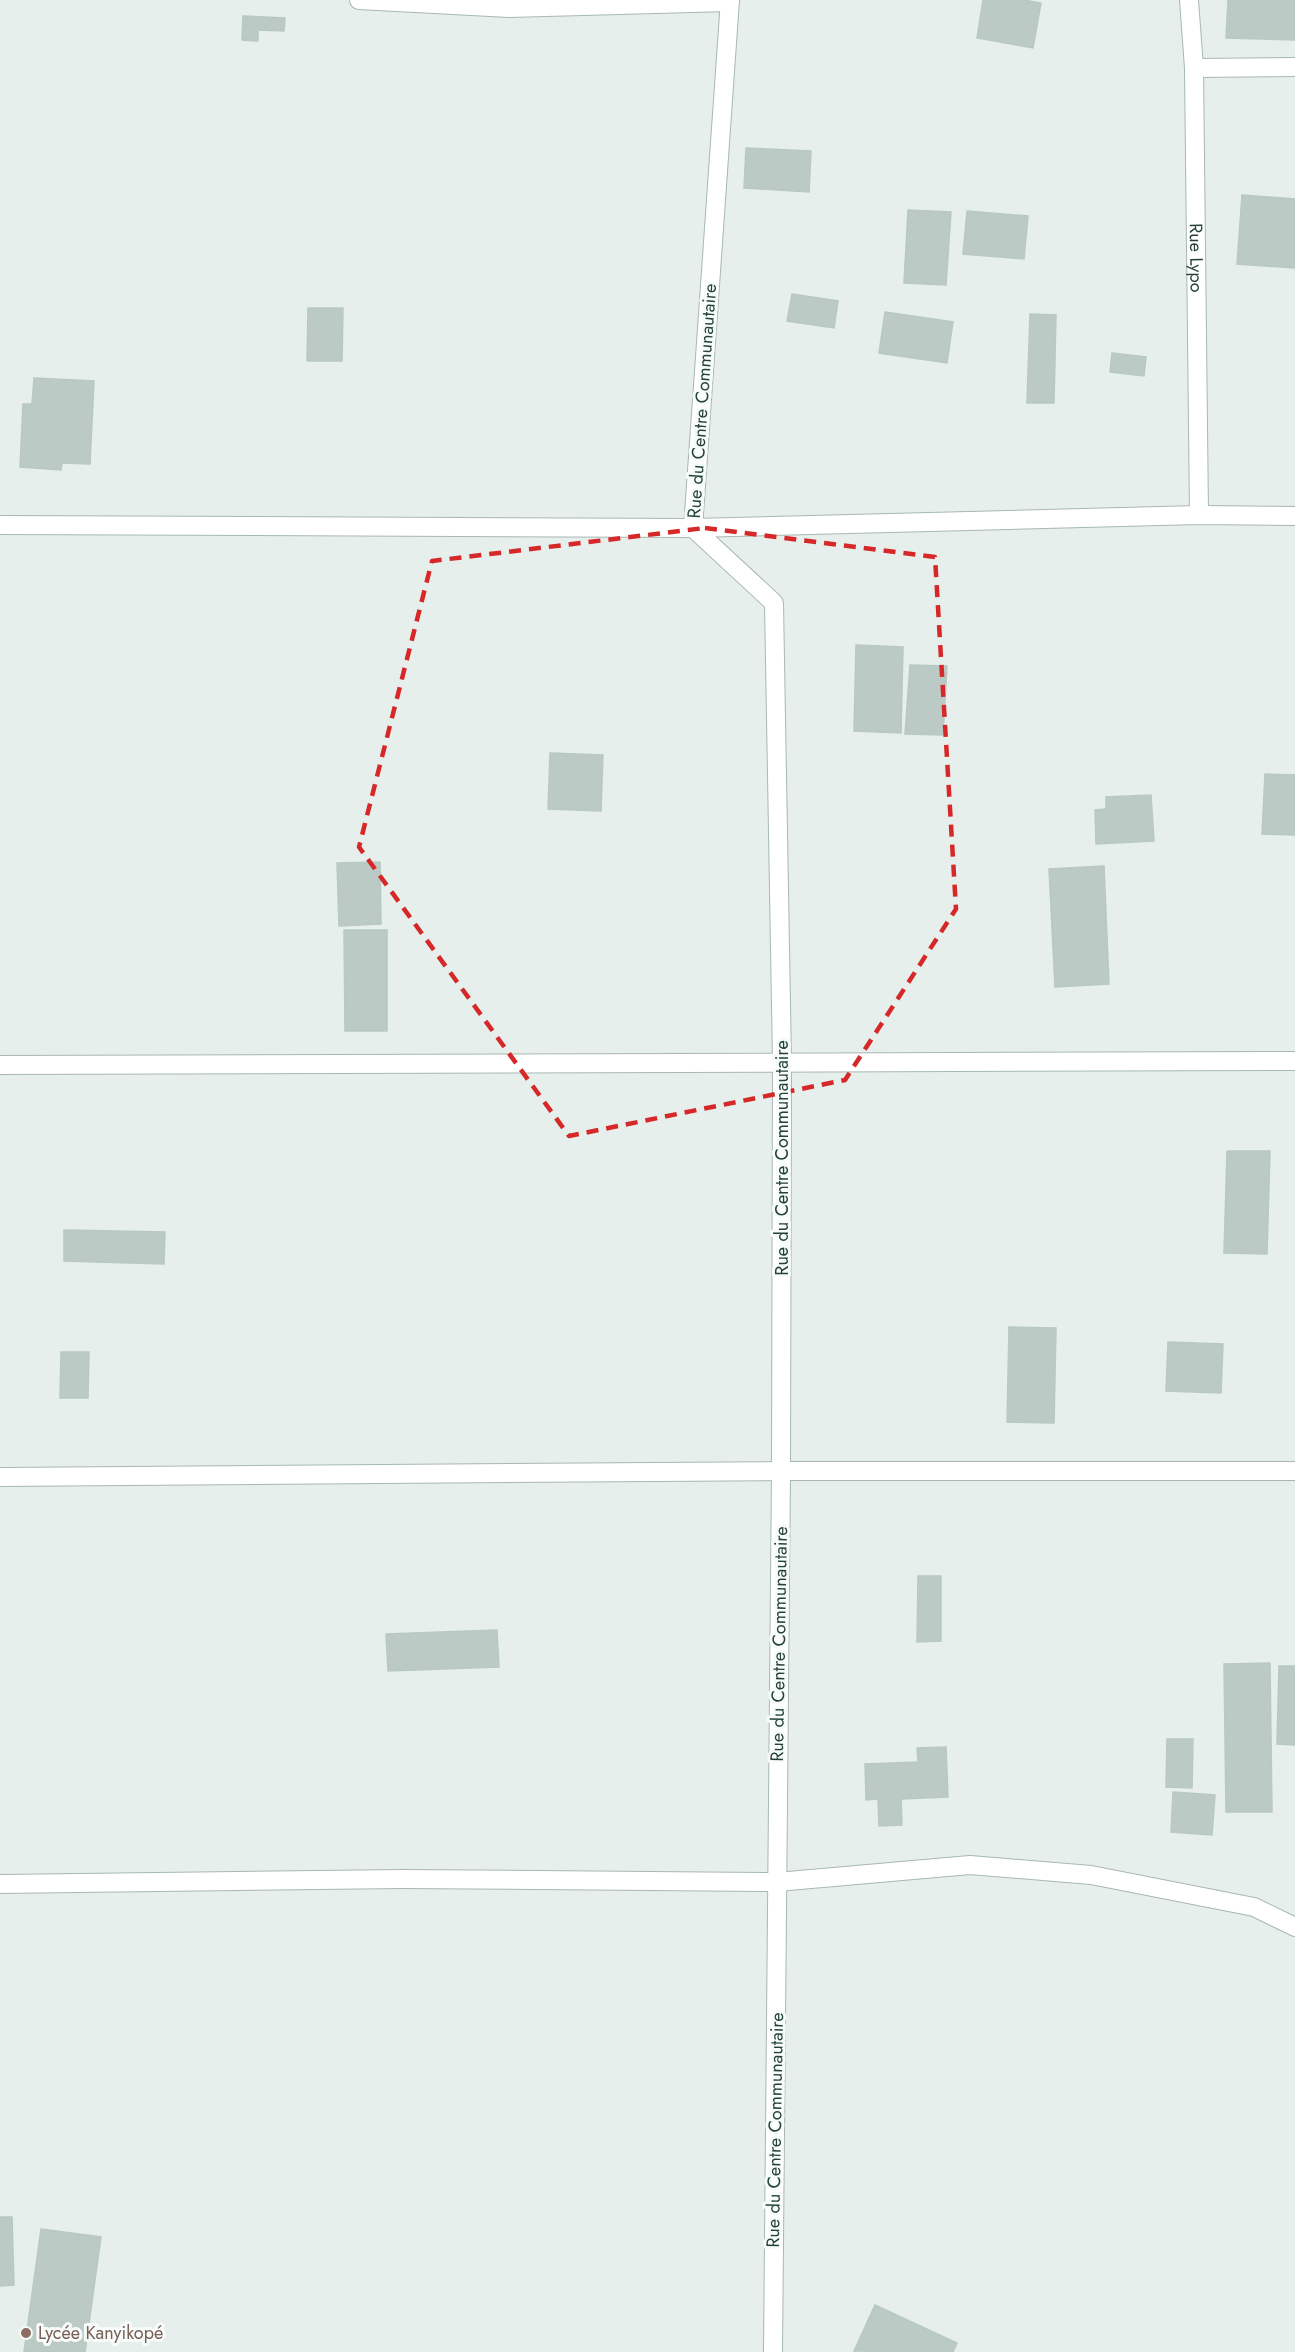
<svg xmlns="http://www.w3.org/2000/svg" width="1295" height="2352" viewBox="0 0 1295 2352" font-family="Jost,sans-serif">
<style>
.building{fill:#bbcac4;stroke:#b8c9c2;stroke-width:1.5}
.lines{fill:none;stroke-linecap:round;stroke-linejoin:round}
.street-casing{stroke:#a8b8b2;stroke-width:20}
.street{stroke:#fff;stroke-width:18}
.marked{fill:none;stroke:#d62828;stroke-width:4.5;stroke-dasharray:12 8;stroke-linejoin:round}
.education-dot{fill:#8d6e63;stroke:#f7fbf9;stroke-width:2}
.labels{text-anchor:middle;stroke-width:6;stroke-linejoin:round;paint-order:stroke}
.street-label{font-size:18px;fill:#24423a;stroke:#f7fbf9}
.education-label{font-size:18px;fill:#785e54;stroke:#f7fbf9;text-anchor:start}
</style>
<rect width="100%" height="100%" fill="#e6efeb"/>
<g class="building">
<path d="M983,0H1024L1041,3L1033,48L977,38Z"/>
<path d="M1228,0H1295V40L1226,38Z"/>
<path d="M243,16L285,18L284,31L258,30V41L242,40Z"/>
<path d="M746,148L811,151L809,192L744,188Z"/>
<path d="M1242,195L1295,199V268L1237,264Z"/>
<path d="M908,210L951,212L946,285L904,283Z"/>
<path d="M967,211L1028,216L1024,259L963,254Z"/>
<path d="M792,294L838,301L834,328L787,321Z"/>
<path d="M308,308H343L342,361H307Z"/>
<path d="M885,312L953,322L947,363L879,353Z"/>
<path d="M1030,314L1056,315L1054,403H1027Z"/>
<path d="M1112,353L1146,357L1144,376L1110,372Z"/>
<path d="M34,378L94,381L90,464L62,463L61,470L20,467L23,404H32Z"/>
<path d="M856,645L903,647L901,733L854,731Z"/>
<path d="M910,665L947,666L943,735L905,734Z"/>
<path d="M550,753L603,755L601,811L548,809Z"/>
<path d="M1265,774L1295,775V835L1262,834Z"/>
<path d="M1151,795L1154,841L1096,844L1095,810L1106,809V797Z"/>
<path d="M380,862L381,924L339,926L337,863Z"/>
<path d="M1104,866L1109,984L1055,987L1049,869Z"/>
<path d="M344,930H387V1031H345Z"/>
<path d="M1227,1151H1270L1267,1254L1224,1253Z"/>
<path d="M64,1230L165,1232L164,1264L64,1261Z"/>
<path d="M1009,1327L1056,1328L1054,1423L1007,1422Z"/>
<path d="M1168,1342L1223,1344L1221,1393L1166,1391Z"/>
<path d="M61,1352H89L88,1398H60Z"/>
<path d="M918,1576H941V1641L917,1642Z"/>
<path d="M497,1630L499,1667L388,1671L386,1634Z"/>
<path d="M1270,1663L1272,1812H1226L1224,1664Z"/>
<path d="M1279,1666H1295V1745L1277,1744Z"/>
<path d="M1167,1739H1193L1192,1788L1166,1787Z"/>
<path d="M946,1747L948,1797L901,1799L902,1825L879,1826L878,1799L866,1800L865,1764L918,1762L917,1748Z"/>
<path d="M1173,1792L1215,1795L1212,1835L1171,1832Z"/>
<path d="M0,2217H12L14,2285L0,2286Z"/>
<path d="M41,2229L101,2237L85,2352H24Z"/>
<path d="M875,2305L957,2343L953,2352L854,2351Z"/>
</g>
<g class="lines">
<defs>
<g id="street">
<path d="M359,0L509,8L730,2"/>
<path d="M730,0L693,528L774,603L782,1062L781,1471L773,2352"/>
<path id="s1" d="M1189,0L1194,68L1199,515"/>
<path d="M1194,68L1295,67"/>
<path d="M0,525L693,528L1199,515L1295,516"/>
<path d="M0,1065L1295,1061"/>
<path d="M0,1477L781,1471H1295"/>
<path d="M0,1884L402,1879L777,1882L970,1865L1091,1875L1254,1907L1295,1927"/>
</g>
</defs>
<use href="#street" class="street-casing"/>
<use href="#street" class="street"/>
</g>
<path class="marked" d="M705,528L935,557L956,909L845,1080L569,1136L359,847L432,561Z"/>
<circle class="education-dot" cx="26" cy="2333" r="6"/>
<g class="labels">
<g class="street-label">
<text dy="6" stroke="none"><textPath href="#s1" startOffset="258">Rue Lypo</textPath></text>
<text transform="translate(702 401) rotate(-86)" y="6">Rue du Centre Communautaire</text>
<text transform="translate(782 1158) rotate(-90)" y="6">Rue du Centre Communautaire</text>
<text transform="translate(779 1644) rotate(-89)" y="6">Rue du Centre Communautaire</text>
<text transform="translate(775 2130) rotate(-89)" y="6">Rue du Centre Communautaire</text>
</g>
<g class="education-label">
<text x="38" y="2339">Lycée Kanyikopé</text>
</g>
</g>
</svg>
